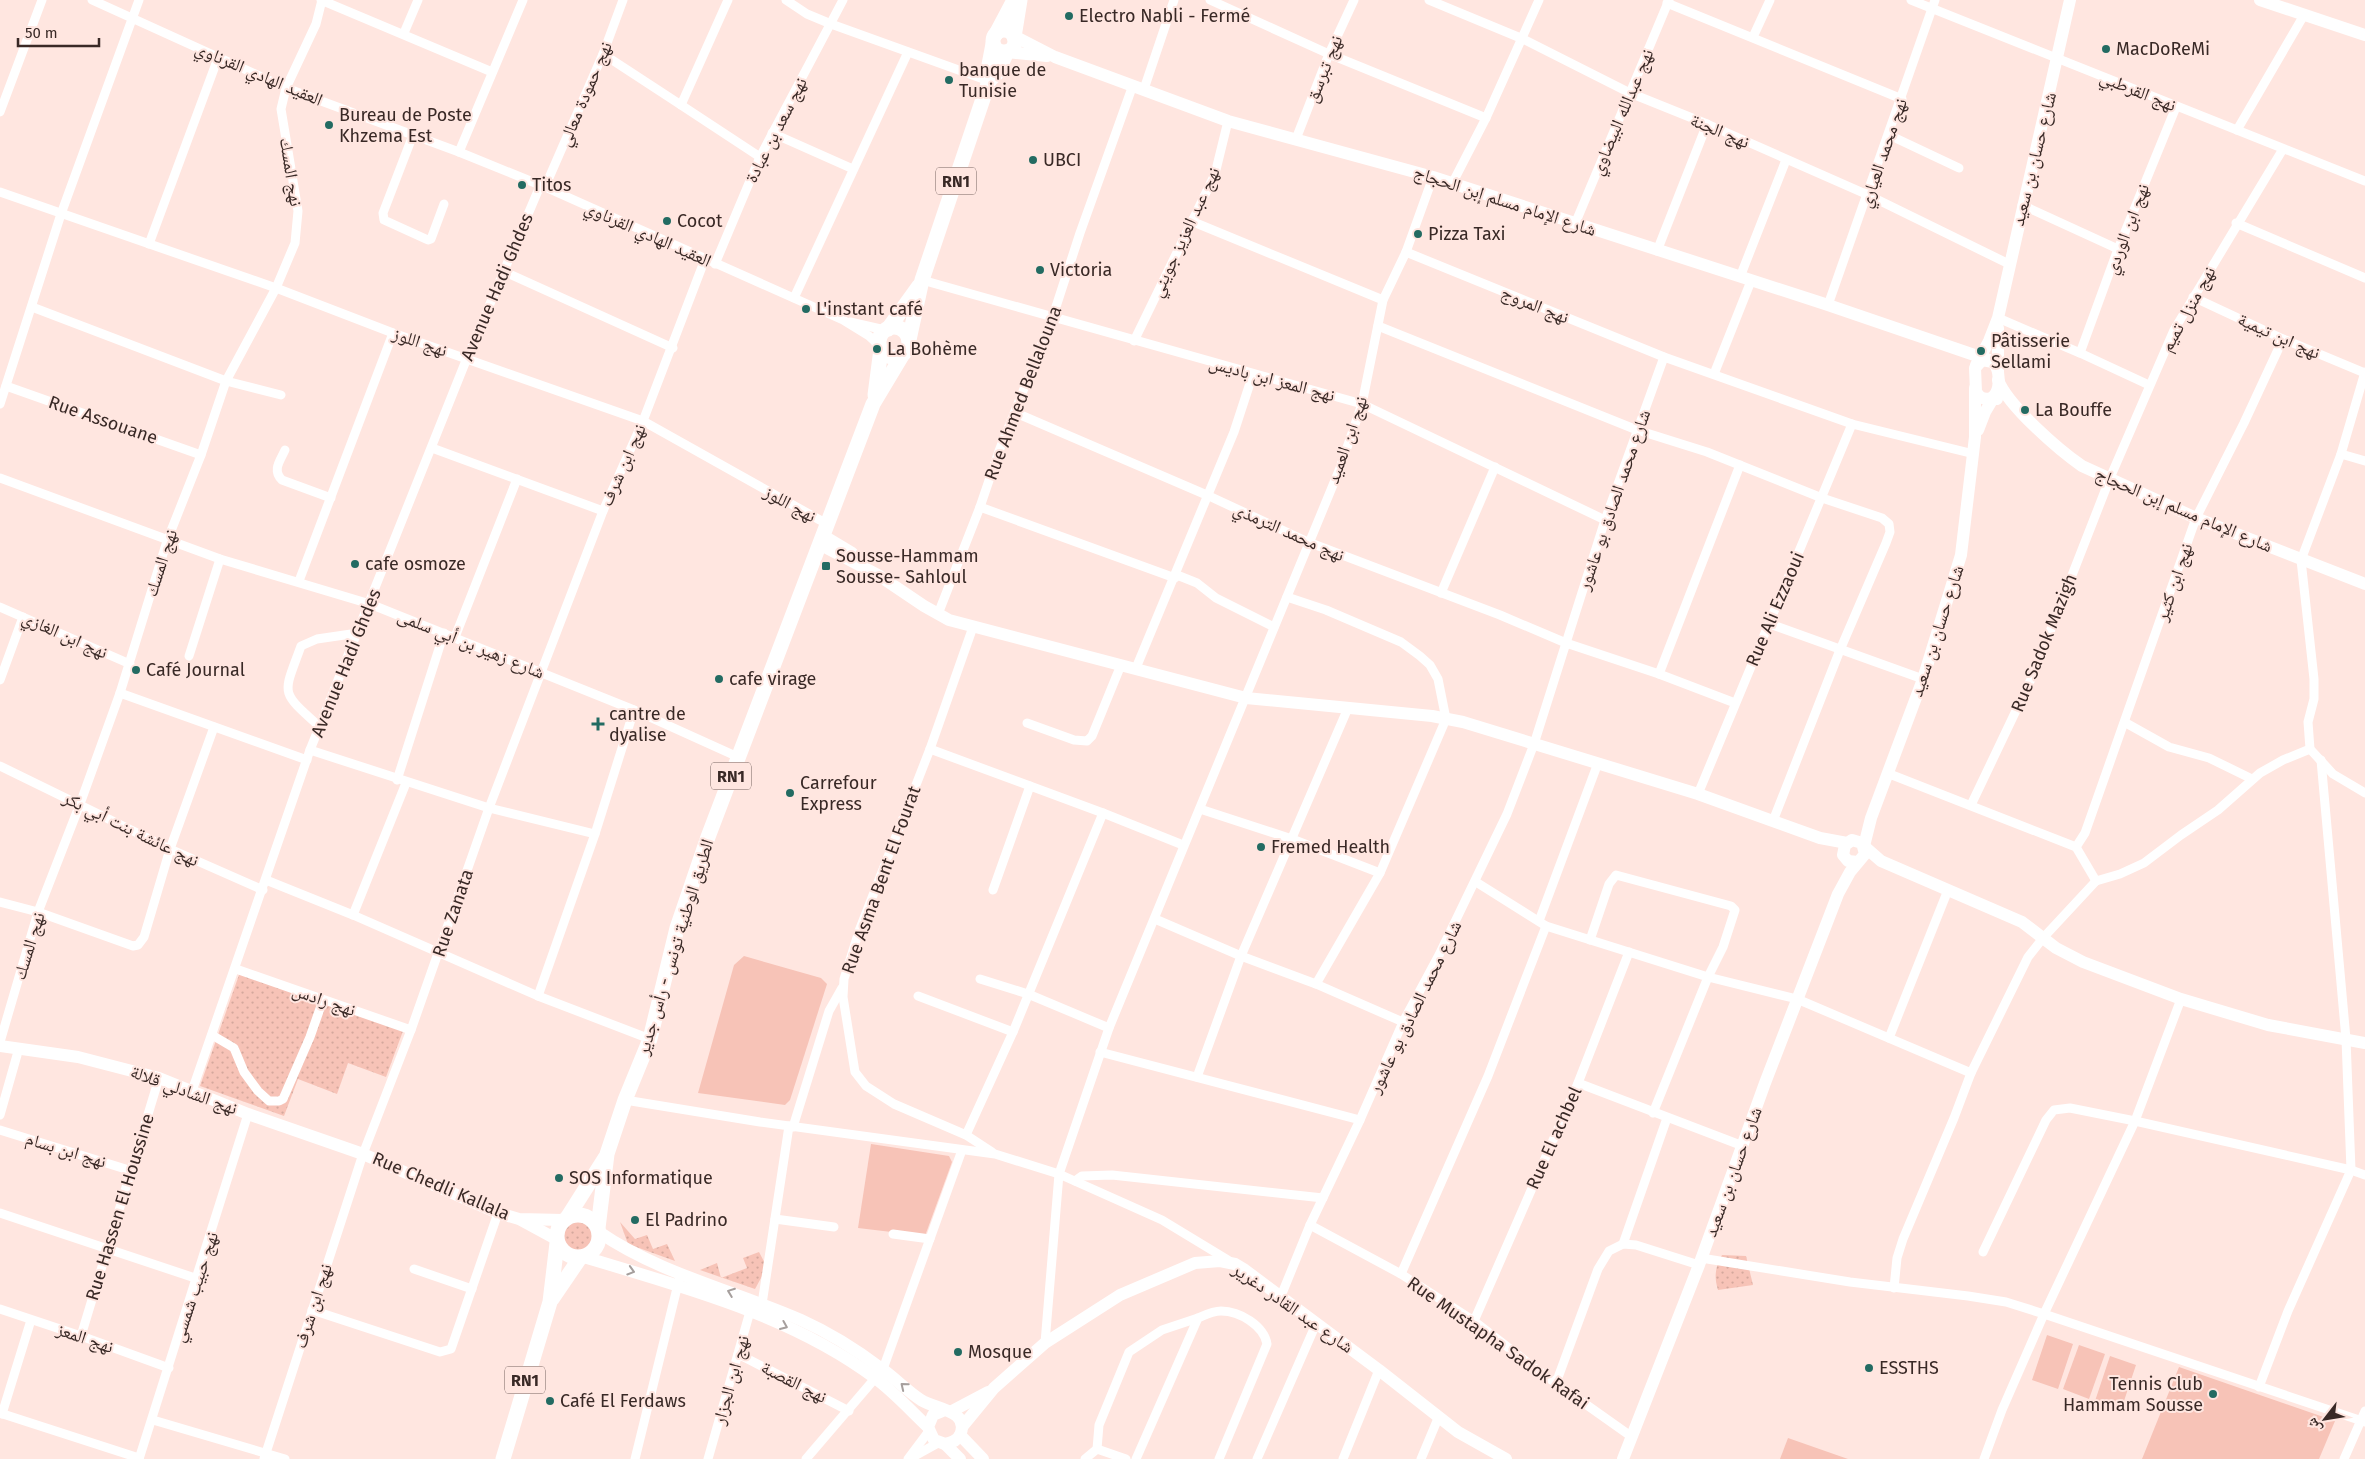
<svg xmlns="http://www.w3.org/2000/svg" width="2365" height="1459" viewBox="0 0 2365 1459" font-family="'Fira Sans','Noto Naskh Arabic',sans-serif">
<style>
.grass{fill:url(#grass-dots)}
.garden{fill:#f7c3b7}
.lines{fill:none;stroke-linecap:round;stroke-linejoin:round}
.street{stroke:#fff;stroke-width:9}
.secondary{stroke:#fff;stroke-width:12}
.primary{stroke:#fff;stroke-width:15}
.oneway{stroke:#a69f9d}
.poi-dot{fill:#236b62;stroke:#ffe6e0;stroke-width:2}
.labels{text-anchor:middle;stroke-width:4;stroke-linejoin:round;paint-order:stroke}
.shield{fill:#ffe6e0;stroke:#74625e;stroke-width:1}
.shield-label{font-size:16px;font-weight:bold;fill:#392926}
.poi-label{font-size:18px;fill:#392926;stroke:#ffe6e0;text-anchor:start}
.street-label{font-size:18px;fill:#392926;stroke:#ffe6e0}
</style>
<defs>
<pattern id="grass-dots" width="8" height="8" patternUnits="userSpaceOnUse" patternTransform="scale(1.25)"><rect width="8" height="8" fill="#f7c3b7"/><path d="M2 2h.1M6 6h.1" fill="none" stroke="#d4a89d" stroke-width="1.8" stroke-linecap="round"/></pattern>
</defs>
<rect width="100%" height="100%" fill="#ffe6e0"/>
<g class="grass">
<path d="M240,972L403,1031L386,1077L348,1063L337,1094L298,1079L284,1116L200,1086Z"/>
<circle cx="578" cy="1236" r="14"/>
<path d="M620,1222L635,1239L647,1235L653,1249L667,1244L675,1261L628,1244Z"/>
<path d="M759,1252L767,1267L755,1289L700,1270L717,1263L721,1278L747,1268L743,1258Z"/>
<path d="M1722,1255L1746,1256L1753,1285L1718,1290C1714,1277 1715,1267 1722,1255Z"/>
</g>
<g class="garden">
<path d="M744,956L821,978L827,984L790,1100L785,1105L698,1093L734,965Z"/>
<path d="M871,1144L949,1156L952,1162L925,1236L858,1228Z"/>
<path d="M2047,1335L2073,1344L2058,1389L2032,1380Z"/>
<path d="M2079,1345L2105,1354L2089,1399L2063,1389Z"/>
<path d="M2110,1356L2136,1365L2121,1410L2095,1401Z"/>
<path d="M2179,1367L2335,1421L2319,1459H2142Z"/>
<path d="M1788,1438L1848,1459H1780Z"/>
</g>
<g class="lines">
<g class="street">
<path d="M92,0L286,88L459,152L545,187L843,320L869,336L881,347"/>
<path d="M321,0L492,72"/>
<path d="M786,0L807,14L831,24L989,81"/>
<path d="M1210,0L1329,54L1486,118"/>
<path d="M1429,0L1523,39L1630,93L1707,124L1868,195L2009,264"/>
<path d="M1911,0L2365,181"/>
<path d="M1667,3L1902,99"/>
<path d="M404,33L418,0"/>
<path d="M1753,37L1770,0"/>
<path d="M603,54L681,105L728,0"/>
<path d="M1144,89L1174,0"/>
<path d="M681,105L760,157"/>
<path d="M0,112L42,0"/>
<path d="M2237,130L2304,15"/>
<path d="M772,133L853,169"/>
<path d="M413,135L383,213L384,220L428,240L431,239L444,204"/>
<path d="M1889,135L1959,168"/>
<path d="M1296,139L1329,54L1354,0"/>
<path d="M459,152L523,0"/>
<path d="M1452,184L1486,118L1539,0"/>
<path d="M545,187L603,54L623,0"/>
<path d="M0,192L276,288L393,333L643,421L827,524"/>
<path d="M2022,205L2118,249"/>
<path d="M1191,221L1383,300"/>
<path d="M2236,223L2365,278"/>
<path d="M1575,224L1669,0"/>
<path d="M149,244L218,58"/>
<path d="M1657,251L1707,124"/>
<path d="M1406,252L1664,357L1852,424L1974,454"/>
<path d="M715,264L760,157L843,0"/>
<path d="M505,272L673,348"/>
<path d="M1740,277L1786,160"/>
<path d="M922,280L1362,404L1605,520"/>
<path d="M2193,297L2283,339L2365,373"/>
<path d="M794,298L908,52"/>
<path d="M1828,305L1935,0"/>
<path d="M32,307L226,381L281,395"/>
<path d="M1998,318L2080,353L2149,385"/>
<path d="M850,322L885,330"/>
<path d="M1378,326L1637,430L1707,452L1822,498L1882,518L1889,524L1890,532L1886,543L1840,650L1773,821"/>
<path d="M1134,341L1215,174L1228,121"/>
<path d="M2080,353L2118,249L2176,107"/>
<path d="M2365,372L2341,454L2301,560L2314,679V699L2308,722L2310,749L2333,774L2365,793"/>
<path d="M1714,374L1751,281"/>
<path d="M6,386L201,455"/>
<path d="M0,404L61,214L139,0"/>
<path d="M1016,413L1209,496L1308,542L1500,615L1566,643L1659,674L1735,703"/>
<path d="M432,448L603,511"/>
<path d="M285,450C280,461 272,470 282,480L331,498"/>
<path d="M2341,454L2365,461"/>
<path d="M0,478L220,559L370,604L634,710L738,757"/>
<path d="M980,507L1175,578"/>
<path d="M1177,575L1197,583L1216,598L1274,627"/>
<path d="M299,581L393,333"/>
<path d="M1441,593L1495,467"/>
<path d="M1287,597L1326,610L1401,642L1420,656L1430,665L1438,679L1446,719L1380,873L1316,984L1403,1022"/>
<path d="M0,607L130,664"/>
<path d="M938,614L980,507L999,451L1053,316L1080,233L1133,85"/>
<path d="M1770,624L1923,679"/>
<path d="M973,627L930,749L859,931L844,979L843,997L855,1072L866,1086L894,1104L966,1135L992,1152"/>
<path d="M455,637L517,479"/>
<path d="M189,656L220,559"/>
<path d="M1136,668L1234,432L1253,374"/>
<path d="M1659,674L1740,465"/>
<path d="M0,680L23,617"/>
<path d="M120,693L307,760"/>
<path d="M1027,723L1074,740L1087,741L1092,736L1121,665"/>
<path d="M2126,723L2169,747L2209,758L2252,779"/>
<path d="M320,727C279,690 283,696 301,646L317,639L358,633"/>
<path d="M930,749L1103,813L1183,845"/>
<path d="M310,750L489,808L595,834"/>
<path d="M0,766L170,849L263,890"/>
<path d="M1887,773L2076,847L2085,833L2196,518L2244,423L2283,339"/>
<path d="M397,780L444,633"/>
<path d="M1698,794L1852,424"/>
<path d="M1971,805L2033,675L2110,478L2174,330L2283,149"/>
<path d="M1200,809L1292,839L1380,873"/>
<path d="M2076,847L2096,881"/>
<path d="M266,880L353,915L538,996L650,1039"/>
<path d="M1476,882L1546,926L1708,977L1797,999L1971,1073"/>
<path d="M993,890L1030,786"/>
<path d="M0,902L38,912L133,946L138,945L144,937L170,849L214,727"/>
<path d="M353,915L406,783"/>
<path d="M1155,919L1241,956L1316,984"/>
<path d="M1539,921L1598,763"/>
<path d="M1590,940L1609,884L1616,875L1731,906L1735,910L1723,947L1708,977L1653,1113"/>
<path d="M236,969L411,1030"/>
<path d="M980,979L1028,994L1109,1028"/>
<path d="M538,996L595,834L634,710"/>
<path d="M918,996L1013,1032"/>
<path d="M212,1035L234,1048L244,1072L258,1091L269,1101H279L283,1099L310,1037L323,1000"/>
<path d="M1889,1038L1948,890"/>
<path d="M0,1042L38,912L80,804L120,693L167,541L201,455L226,381L276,288L295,243L298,211L281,109L286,88L316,24L322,0"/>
<path d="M1100,1052L1360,1120"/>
<path d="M1197,1077L1241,956L1348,708"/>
<path d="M1578,1083L1743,1146"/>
<path d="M192,1091L310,750L467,358L540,186"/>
<path d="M625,1100L760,1122L995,1154L1059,1174L1162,1220L1228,1260"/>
<path d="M0,1115L19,1048"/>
<path d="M793,1127L829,1011L842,988"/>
<path d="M0,1130L132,1171"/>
<path d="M966,1135L1013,1032L1103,813"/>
<path d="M1075,1181L1082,1176L1112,1175L1323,1198"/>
<path d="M0,1213L198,1279"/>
<path d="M775,1219L834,1227"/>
<path d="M1310,1225L1401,1274L1474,1321L1536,1369L1632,1437"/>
<path d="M893,1234L930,1239"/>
<path d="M1623,1244L1667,1118"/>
<path d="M1983,1252L2046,1120L2054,1110L2070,1108L2135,1121L2351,1170L2365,1175"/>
<path d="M1701,1258L1850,1282L1968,1296L2006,1302L2044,1314L2135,1121L2181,999"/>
<path d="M414,1269L472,1289"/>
<path d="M1401,1274L1488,1076L1546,926"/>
<path d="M1894,1288L1897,1258L1903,1239L1954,1118L1971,1073L2028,957L2043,938L2096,881L2120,874L2144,863L2181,835L2218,810L2260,773L2283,760L2310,749"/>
<path d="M1281,1296L1310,1225L1360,1120L1403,1022L1439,955L1507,814L1534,744L1605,520L1664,357"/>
<path d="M762,1304L789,1126"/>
<path d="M0,1309L81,1336L169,1368"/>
<path d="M312,1310L440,1352L451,1349L498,1213"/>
<path d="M1474,1321L1578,1083L1629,952"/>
<path d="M81,1336L159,1078"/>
<path d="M1045,1343L1059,1174L1109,1028L1340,468L1362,404L1383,300L1406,252L1433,177"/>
<path d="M738,1354L849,1411"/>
<path d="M1556,1383L1598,1269L1609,1251L1623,1244L1636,1245L1699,1265"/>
<path d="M2259,1387L2288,1311L2351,1170L2346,1039L2321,760"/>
<path d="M0,1413L139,1458"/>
<path d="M2,1414L31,1320"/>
<path d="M153,1420L285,1459"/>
<path d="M1097,1449L1099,1425L1129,1352L1162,1330L1198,1318"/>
<path d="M911,1458L938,1443"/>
<path d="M139,1459L248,1114"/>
<path d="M264,1459L363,1154L411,1030L489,808L603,511L643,421L705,259"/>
<path d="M635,1459L679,1280"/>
<path d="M708,1459L751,1308"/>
<path d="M806,1459L883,1369L962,1150"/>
<path d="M908,1459L929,1431"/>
<path d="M1085,1459L1097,1449L1126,1459"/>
<path d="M1136,1459L1198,1318C1205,1315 1213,1311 1221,1311C1240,1311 1264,1326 1267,1344L1219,1459"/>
<path d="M1257,1459L1316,1324"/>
<path d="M1343,1459L1379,1370"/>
<path d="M1421,1459L1439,1416"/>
<path d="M1984,1459L2002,1410L2044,1314L2365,1422"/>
<path d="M2344,1459L2365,1411"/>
</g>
<g class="secondary">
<path d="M2260,0L2365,35"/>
<path d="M1012,35L1055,57L1228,121L1433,177L1828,305L1989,360"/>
<path d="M1007,52L1047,56"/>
<path d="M1982,360L1993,362C2003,372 2001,407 1980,397L1976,392L1975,368Z"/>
<path d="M1976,365L1989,341L1998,318L2070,0"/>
<path d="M1998,371V328"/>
<path d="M1998,380C2008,406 2059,450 2082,466L2196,518L2365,584"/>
<path d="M1978,430L1985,412L1994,397L1997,399"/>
<path d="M822,535L852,553"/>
<path d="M819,544L878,575L924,606L949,620L1246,698L1432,716L1463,722L1698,794L1820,838L1847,843"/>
<path d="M1864,846L1871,818L1923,679L1961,555L1975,437V388"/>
<path d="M1865,847L1881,861L2022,922L2056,948L2083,962L2181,999L2268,1025L2365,1043"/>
<path d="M0,1046L78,1057L159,1078L248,1114L363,1154L498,1213L519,1219L563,1220"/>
<path d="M521,1220L556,1239"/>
<path d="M599,1232C658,1273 735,1291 801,1320C830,1333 857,1350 882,1369C896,1379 907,1391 921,1400C934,1409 971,1410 960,1435C957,1441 951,1443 945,1444L934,1440L928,1427L933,1415L945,1410"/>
<path d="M584,1257C683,1287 791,1315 875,1378C894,1392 911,1411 928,1427"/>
<path d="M952,1411L988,1392"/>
<path d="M962,1427L994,1388L1045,1343L1120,1295L1195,1263L1220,1261L1235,1264L1245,1270L1379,1370L1458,1432L1506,1459"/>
<path d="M960,1435L983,1459"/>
<path d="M945,1444L960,1459"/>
<path d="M1623,1459L1699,1265L1765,1083L1838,894L1850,872L1865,854L1862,843L1852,840L1845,845L1843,855L1848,861L1858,862"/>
</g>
<g class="primary">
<circle cx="1004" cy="41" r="11"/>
<path d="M996,34L1014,0"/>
<path d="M1014,37L1020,0"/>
<path d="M989,81L997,73L1007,52"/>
<circle cx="894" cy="342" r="15"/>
<path d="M888,329L919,286"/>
<path d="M909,340L922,280L989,81L988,70L993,44"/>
<path d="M875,395L881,349"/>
<circle cx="578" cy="1236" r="21"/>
<path d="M567,1218L605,1158"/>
<path d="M598,1228L607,1154L625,1100L650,1039L677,928L708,837L873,404L903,354"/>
<path d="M552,1299L580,1258"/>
<path d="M503,1459L550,1302L557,1243"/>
</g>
</g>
<defs><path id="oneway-chevron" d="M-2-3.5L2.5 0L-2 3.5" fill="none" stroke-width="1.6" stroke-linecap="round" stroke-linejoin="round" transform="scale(1.25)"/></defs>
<g class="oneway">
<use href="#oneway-chevron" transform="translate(631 1271) rotate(17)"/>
<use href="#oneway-chevron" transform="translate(731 1292) rotate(-159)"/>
<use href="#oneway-chevron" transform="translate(784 1326) rotate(23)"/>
<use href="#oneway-chevron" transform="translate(904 1386) rotate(-141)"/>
</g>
<g class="poi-dot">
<circle cx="1069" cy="16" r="5"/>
<circle cx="2106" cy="49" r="5"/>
<circle cx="949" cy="80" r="5"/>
<circle cx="329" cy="125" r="5"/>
<circle cx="1033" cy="160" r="5"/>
<circle cx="522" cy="185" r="5"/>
<circle cx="667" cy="221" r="5"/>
<circle cx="1418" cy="234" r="5"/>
<circle cx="1040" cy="270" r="5"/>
<circle cx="806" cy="309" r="5"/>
<circle cx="877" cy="349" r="5"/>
<circle cx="1981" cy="351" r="5"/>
<circle cx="2025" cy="410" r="5"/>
<circle cx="355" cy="564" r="5"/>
<rect x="821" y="561" width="10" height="10" rx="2.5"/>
<circle cx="136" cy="670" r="5"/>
<circle cx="719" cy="679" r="5"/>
<path d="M595.5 716.5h5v5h5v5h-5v5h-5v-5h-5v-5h5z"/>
<circle cx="790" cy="793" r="5"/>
<circle cx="1261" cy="847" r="5"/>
<circle cx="559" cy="1178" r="5"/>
<circle cx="635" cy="1220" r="5"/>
<circle cx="958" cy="1352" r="5"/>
<circle cx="1869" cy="1368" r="5"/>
<circle cx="2213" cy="1394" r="5"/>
<circle cx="550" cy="1401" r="5"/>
</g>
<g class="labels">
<g class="shield">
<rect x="936" y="167.5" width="40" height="27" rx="4"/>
<rect x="711" y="762.5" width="40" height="27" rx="4"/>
<rect x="505" y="1366.5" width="40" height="27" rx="4"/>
</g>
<g class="shield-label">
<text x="956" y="187">RN1</text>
<text x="731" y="782">RN1</text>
<text x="525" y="1386">RN1</text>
</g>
<g class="poi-label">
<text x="1079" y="22">Electro Nabli - Fermé</text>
<text x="2116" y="55">MacDoReMi</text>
<text x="959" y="76">banque de<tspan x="959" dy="21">Tunisie</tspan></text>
<text x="339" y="121">Bureau de Poste<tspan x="339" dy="21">Khzema Est</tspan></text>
<text x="1043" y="166">UBCI</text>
<text x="532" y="191">Titos</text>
<text x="677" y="227">Cocot</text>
<text x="1428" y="240">Pizza Taxi</text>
<text x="1050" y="276">Victoria</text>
<text x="816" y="315">L'instant café</text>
<text x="1991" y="347">Pâtisserie<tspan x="1991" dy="21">Sellami</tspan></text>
<text x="887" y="355">La Bohème</text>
<text x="2035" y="416">La Bouffe</text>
<text x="836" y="562">Sousse-Hammam<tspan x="836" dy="21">Sousse- Sahloul</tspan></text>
<text x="365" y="570">cafe osmoze</text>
<text x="146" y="676">Café Journal</text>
<text x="729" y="685">cafe virage</text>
<text x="609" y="720">cantre de<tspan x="609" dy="21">dyalise</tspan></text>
<text x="800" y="789">Carrefour<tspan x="800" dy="21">Express</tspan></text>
<text x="1271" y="853">Fremed Health</text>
<text x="569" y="1184">SOS Informatique</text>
<text x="645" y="1226">El Padrino</text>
<text x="968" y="1358">Mosque</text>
<text x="1879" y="1374">ESSTHS</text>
<text x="2203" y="1390" text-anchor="end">Tennis Club<tspan x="2203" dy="21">Hammam Sousse</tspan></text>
<text x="560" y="1407">Café El Ferdaws</text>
</g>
<g class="street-label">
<text transform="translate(1324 69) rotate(-68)" y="6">نهج تبرسق</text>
<text transform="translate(259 74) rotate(23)" y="6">العقيد الهادي القرناوي</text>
<text transform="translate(2138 91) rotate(22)" y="6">نهج القرطبي</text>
<text transform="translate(585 94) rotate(-67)" y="6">نهج حمودة معالي</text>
<text transform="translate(1622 112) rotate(-67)" y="6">نهج عبدالله البيضاوي</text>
<text transform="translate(776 130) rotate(-63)" y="6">نهج سعد بن عبادة</text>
<text transform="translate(1720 131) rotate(23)" y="6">نهج الجنة</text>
<text transform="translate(1883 153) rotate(-71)" y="6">نهج محمد العياري</text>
<text transform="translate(2034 159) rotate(-76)" y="6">شارع حسان بن سعيد</text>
<text transform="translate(291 172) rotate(81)" y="6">نهج المسك</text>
<text transform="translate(1505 201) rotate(18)" y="6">شارع اﻹمام مسلم إبن الحجاج</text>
<text transform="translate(2127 229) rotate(-69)" y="6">نهج ابن الوردي</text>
<text transform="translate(1185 232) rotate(-65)" y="6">نهج عبد العزيز جويني</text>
<text transform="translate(648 234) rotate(24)" y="6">العقيد الهادي القرناوي</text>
<text transform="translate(497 287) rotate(-67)" y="6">Avenue Hadi Ghdes</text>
<text transform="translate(1535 305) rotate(22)" y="6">نهج المروج</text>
<text transform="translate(2188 309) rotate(-61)" y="6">نهج منزل تميم</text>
<text transform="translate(2279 336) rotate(24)" y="6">نهج ابن تيمية</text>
<text transform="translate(420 342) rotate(19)" y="6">نهج اللوز</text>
<text transform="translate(1272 379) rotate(15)" y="6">نهج المعز ابن باديس</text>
<text transform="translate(1023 393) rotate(-69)" y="6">Rue Ahmed Bellalouna</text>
<text transform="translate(103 420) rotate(19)" y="6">Rue Assouane</text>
<text transform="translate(1347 440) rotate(-71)" y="6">نهج ابن العميد</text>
<text transform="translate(623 465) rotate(-66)" y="6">نهج ابن شرف</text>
<text transform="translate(1614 500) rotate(-71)" y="6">شارع محمد الصادق بو عاشور</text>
<text transform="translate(790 504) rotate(29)" y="6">نهج اللوز</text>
<text transform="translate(2184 510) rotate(23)" y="6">شارع اﻹمام مسلم إبن الحجاج</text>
<text transform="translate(1289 532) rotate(24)" y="6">نهج محمد الترمذي</text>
<text transform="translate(161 563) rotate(-72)" y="6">نهج المسك</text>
<text transform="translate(2174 582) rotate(-71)" y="6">نهج ابن كثير</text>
<text transform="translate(1775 609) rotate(-67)" y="6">Rue Ali Ezzaoui</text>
<text transform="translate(1937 631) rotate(-72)" y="6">شارع حسان بن سعيد</text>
<text transform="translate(65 635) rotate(24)" y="6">نهج ابن الغازي</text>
<text transform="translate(2044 643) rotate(-68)" y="6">Rue Sadok Mazigh</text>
<text transform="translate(471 644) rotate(22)" y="6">شارع زهير بن أبي سلمى</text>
<text transform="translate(346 663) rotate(-68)" y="6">Avenue Hadi Ghdes</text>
<text transform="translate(131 829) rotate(26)" y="6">نهج عائشة بنت أبي بكر</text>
<text transform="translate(881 880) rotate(-70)" y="6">Rue Asma Bent El Fourat</text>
<text transform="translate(453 913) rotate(-71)" y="6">Rue Zanata</text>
<text transform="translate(29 946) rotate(-73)" y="6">نهج المسك</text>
<text transform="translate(675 947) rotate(-73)" y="6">الطريق الوطنية تونس - رأس جدير</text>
<text transform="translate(324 1000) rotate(19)" y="6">نهج رادس</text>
<text transform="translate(1415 1007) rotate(-64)" y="6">شارع محمد الصادق بو عاشور</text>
<text transform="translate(184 1090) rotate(20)" y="6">نهج الشادلي قلالة</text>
<text transform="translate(1554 1138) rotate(-66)" y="6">Rue El achbel</text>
<text transform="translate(66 1150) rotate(17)" y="6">نهج ابن بسام</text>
<text transform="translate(1733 1172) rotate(-70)" y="6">شارع حسان بن سعيد</text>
<text transform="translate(441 1186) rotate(23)" y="6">Rue Chedli Kallala</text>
<text transform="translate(120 1207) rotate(-73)" y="6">Rue Hassen El Houssine</text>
<text transform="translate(195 1287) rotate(-72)" y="6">نهج حبيب شمسي</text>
<text transform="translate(313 1306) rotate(-72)" y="6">نهج ابن شرف</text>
<text transform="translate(1293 1308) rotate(35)" y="6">شارع عبد القادر دغرير</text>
<text transform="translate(85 1338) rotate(19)" y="6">نهج المعز</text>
<text transform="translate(1498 1343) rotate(35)" y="6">Rue Mustapha Sadok Rafai</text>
<text transform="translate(731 1380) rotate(-74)" y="6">نهج ابن الجزار</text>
<text transform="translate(794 1382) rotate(27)" y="6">نهج القصبة</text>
</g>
</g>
<g transform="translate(2325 1419) rotate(239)" stroke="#ffe6e0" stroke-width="4" paint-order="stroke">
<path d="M0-4L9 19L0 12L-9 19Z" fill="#392926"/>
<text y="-8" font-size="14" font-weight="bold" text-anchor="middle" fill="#392926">ش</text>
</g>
<path d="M18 38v8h81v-8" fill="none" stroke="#392926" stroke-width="2.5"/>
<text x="25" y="38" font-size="15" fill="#392926" stroke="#ffe6e0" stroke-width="4" paint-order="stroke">50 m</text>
</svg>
